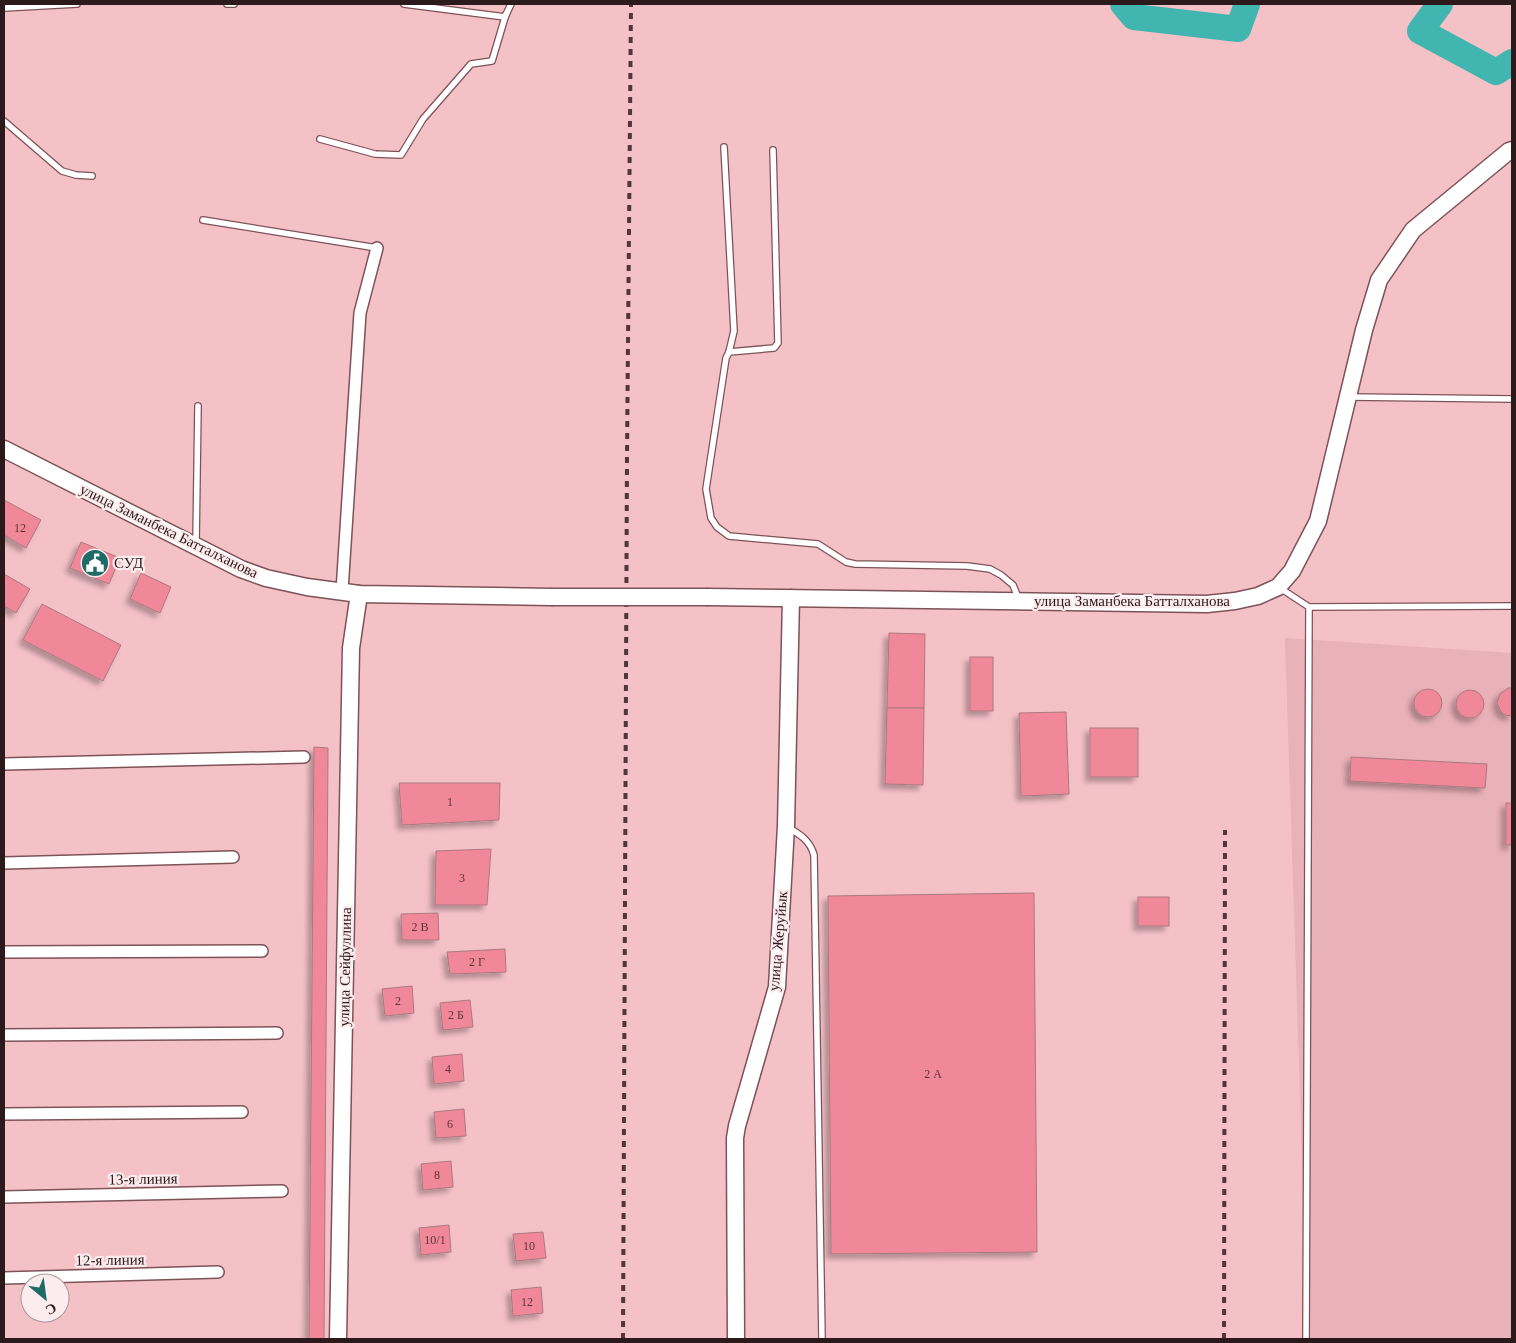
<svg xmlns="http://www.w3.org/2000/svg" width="1516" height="1343" viewBox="0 0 1516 1343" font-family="Georgia,serif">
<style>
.built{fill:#e9b1b8}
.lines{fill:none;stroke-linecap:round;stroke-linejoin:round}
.river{stroke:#41b5af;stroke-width:26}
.building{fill:#f08899;stroke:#a97a80;filter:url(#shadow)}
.lane-casing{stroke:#7d5258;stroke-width:8}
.street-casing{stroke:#7d5258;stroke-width:14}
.secondary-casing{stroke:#7d5258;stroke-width:19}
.lane{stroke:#fff;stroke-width:5.5}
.street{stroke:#fff;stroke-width:11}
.secondary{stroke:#fff;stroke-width:16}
.rail{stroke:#4f373b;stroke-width:4;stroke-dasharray:6 6;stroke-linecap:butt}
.secondary-bridge-casing{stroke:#7d5258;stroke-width:19;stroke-linecap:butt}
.secondary-bridge{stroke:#fff;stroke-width:16}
.labels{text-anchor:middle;stroke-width:4.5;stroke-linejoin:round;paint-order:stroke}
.number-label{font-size:12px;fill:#5c353b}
.street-label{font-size:15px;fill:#2b191c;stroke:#fdecee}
.poi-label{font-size:15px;fill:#2b191c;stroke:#fdecee;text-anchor:start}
</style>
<defs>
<filter id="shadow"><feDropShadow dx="-4.5" dy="4.5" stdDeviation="2.5" flood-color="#0004"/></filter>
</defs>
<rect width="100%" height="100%" fill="#f4c1c7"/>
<path class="built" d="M1285,638L1512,653V1339H1308Z"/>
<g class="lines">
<g class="river">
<path d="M1123,4L1134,17L1238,29L1247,4"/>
<path d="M1440,4L1420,31L1496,72L1512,62"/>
</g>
</g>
<g class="building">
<path d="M4,500L41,520L26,548L4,535Z"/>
<path d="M81,542L120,558L109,584L70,568Z"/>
<path d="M141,573L171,587L160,613L130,599Z"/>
<path d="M4,574L30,589L16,613L4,606Z"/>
<path d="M42,604L121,645L103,681L23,640Z"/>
<path d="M889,633L925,634L924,708H887Z"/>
<rect x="970" y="657" width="23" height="54"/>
<path d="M1508,688H1512V716L1505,715L1501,712L1497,703L1500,694Z"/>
<circle cx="1428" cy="703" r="14"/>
<circle cx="1470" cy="704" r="14"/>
<path d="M887,708H924L923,785L885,784Z"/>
<path d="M1066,712L1069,794L1021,796L1019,713Z"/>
<rect x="1090" y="728" width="48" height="49"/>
<path d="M314,747L328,748L324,1339H309Z"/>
<path d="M1351,757L1487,764L1485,788L1350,781Z"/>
<path d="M399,783H500L499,820L402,825Z"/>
<rect x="1506" y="803" width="6" height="42"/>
<path d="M491,849L487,905H435L436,851Z"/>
<path d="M1034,893L1037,1252L831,1254L828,896Z"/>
<rect x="1138" y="897" width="31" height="29"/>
<path d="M438,913L439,940H402L401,914Z"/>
<path d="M505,949L506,972L450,974L447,952Z"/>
<path d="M412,986L414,1013L385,1016L382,989Z"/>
<path d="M470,1000L473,1027L443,1030L440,1003Z"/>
<path d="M462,1054L464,1081L434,1084L432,1057Z"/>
<path d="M464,1109L466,1136L436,1138L434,1112Z"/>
<path d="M451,1161L453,1187L423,1190L421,1164Z"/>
<path d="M449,1225L451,1252L421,1255L419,1228Z"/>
<path d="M543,1232L546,1258L516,1261L513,1234Z"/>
<path d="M541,1287L543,1313L513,1316L511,1290Z"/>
</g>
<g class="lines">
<defs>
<g id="lane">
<path d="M227,4H234"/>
<path d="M404,4L505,17L511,4"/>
<path d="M4,8L77,4"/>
<path d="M4,121L62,171L76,175L92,176"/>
<path d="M320,139L375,154L401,155L423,119L471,64L492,61L506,14"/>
<path d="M724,147L734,331L729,352L726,358L706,489L711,518L717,527L729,536L818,544L846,562L855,564L967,566L990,569L1001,575L1013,585L1019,600"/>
<path d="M203,220L377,248"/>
<path d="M729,352L774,348L778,343L773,150"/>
<path d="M1350,397L1512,399"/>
<path d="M196,543L198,406"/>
<path d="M1280,588L1309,607L1512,606"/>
<path d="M789,828C801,835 810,841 814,855L822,1339"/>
<path d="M1306,1339L1309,607"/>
</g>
<g id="street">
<path d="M342,591L360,313L377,248"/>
<path d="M4,764L304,757"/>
<path d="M4,863L233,857"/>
<path d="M4,952L262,951"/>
<path d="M4,1035L277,1033"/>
<path d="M4,1114L242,1112"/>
<path d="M4,1197L282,1191"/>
<path d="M4,1278L218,1272"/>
</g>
<g id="secondary">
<path d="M4,449L241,569L266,578L307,587L359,594L551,597"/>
<path d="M708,597L1207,604L1235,601L1258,596L1278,587L1292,571L1318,521L1364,330L1379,280L1413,230L1509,151L1512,150"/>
<path d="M338,1339L351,648L359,594"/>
<path d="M736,1339L735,1138L737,1126L777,987L786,826L791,598"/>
</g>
</defs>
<use href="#lane" class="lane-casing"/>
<use href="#street" class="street-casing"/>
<use href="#secondary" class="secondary-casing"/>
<use href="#lane" class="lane"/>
<use href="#street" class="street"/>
<use href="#secondary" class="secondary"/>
<g class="rail">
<path d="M623,1339L627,457L631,4"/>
<path d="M1224,1339L1225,830"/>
</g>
<defs>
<path id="secondary-bridge" d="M551,597H708"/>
</defs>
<use href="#secondary-bridge" class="secondary-bridge-casing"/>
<use href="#secondary-bridge" class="secondary-bridge"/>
</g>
<defs>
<symbol id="civic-disc" viewBox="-11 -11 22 22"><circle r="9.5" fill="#1f6b67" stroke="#fdecee"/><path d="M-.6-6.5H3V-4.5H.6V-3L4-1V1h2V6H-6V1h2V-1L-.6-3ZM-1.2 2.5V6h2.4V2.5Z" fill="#fff"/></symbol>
</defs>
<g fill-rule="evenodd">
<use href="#civic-disc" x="79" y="547" width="32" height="32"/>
</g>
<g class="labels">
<g class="number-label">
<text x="20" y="532">12</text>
<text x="450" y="806">1</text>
<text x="462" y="882">3</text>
<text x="420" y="931">2 В</text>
<text x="477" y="966">2 Г</text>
<text x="398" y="1005">2</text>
<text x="456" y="1019">2 Б</text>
<text x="448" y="1073">4</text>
<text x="933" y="1078">2 А</text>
<text x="450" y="1128">6</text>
<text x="437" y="1179">8</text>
<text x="435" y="1244">10/1</text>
<text x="529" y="1250">10</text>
<text x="527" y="1306">12</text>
</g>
<g class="street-label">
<text transform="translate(169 531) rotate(26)" y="5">улица Заманбека Батталханова</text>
<text x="1132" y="606">улица Заманбека Батталханова</text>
<text transform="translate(778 941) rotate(-85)" y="5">улица Жеруйык</text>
<text transform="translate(345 967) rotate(-89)" y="5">улица Сейфуллина</text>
<text transform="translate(143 1179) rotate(-1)" y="5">13-я линия</text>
<text transform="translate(110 1260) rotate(-1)" y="5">12-я линия</text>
</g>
<g class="poi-label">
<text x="114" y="568">СУД</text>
</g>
</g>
<rect width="1516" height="1343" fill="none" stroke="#2b191c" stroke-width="10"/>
<g transform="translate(45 1298) rotate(151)"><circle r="24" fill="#fdecee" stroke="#a9989a"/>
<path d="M0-4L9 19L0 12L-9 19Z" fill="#1f6b67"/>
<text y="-8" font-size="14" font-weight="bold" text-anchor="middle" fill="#2b191c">С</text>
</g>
</svg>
